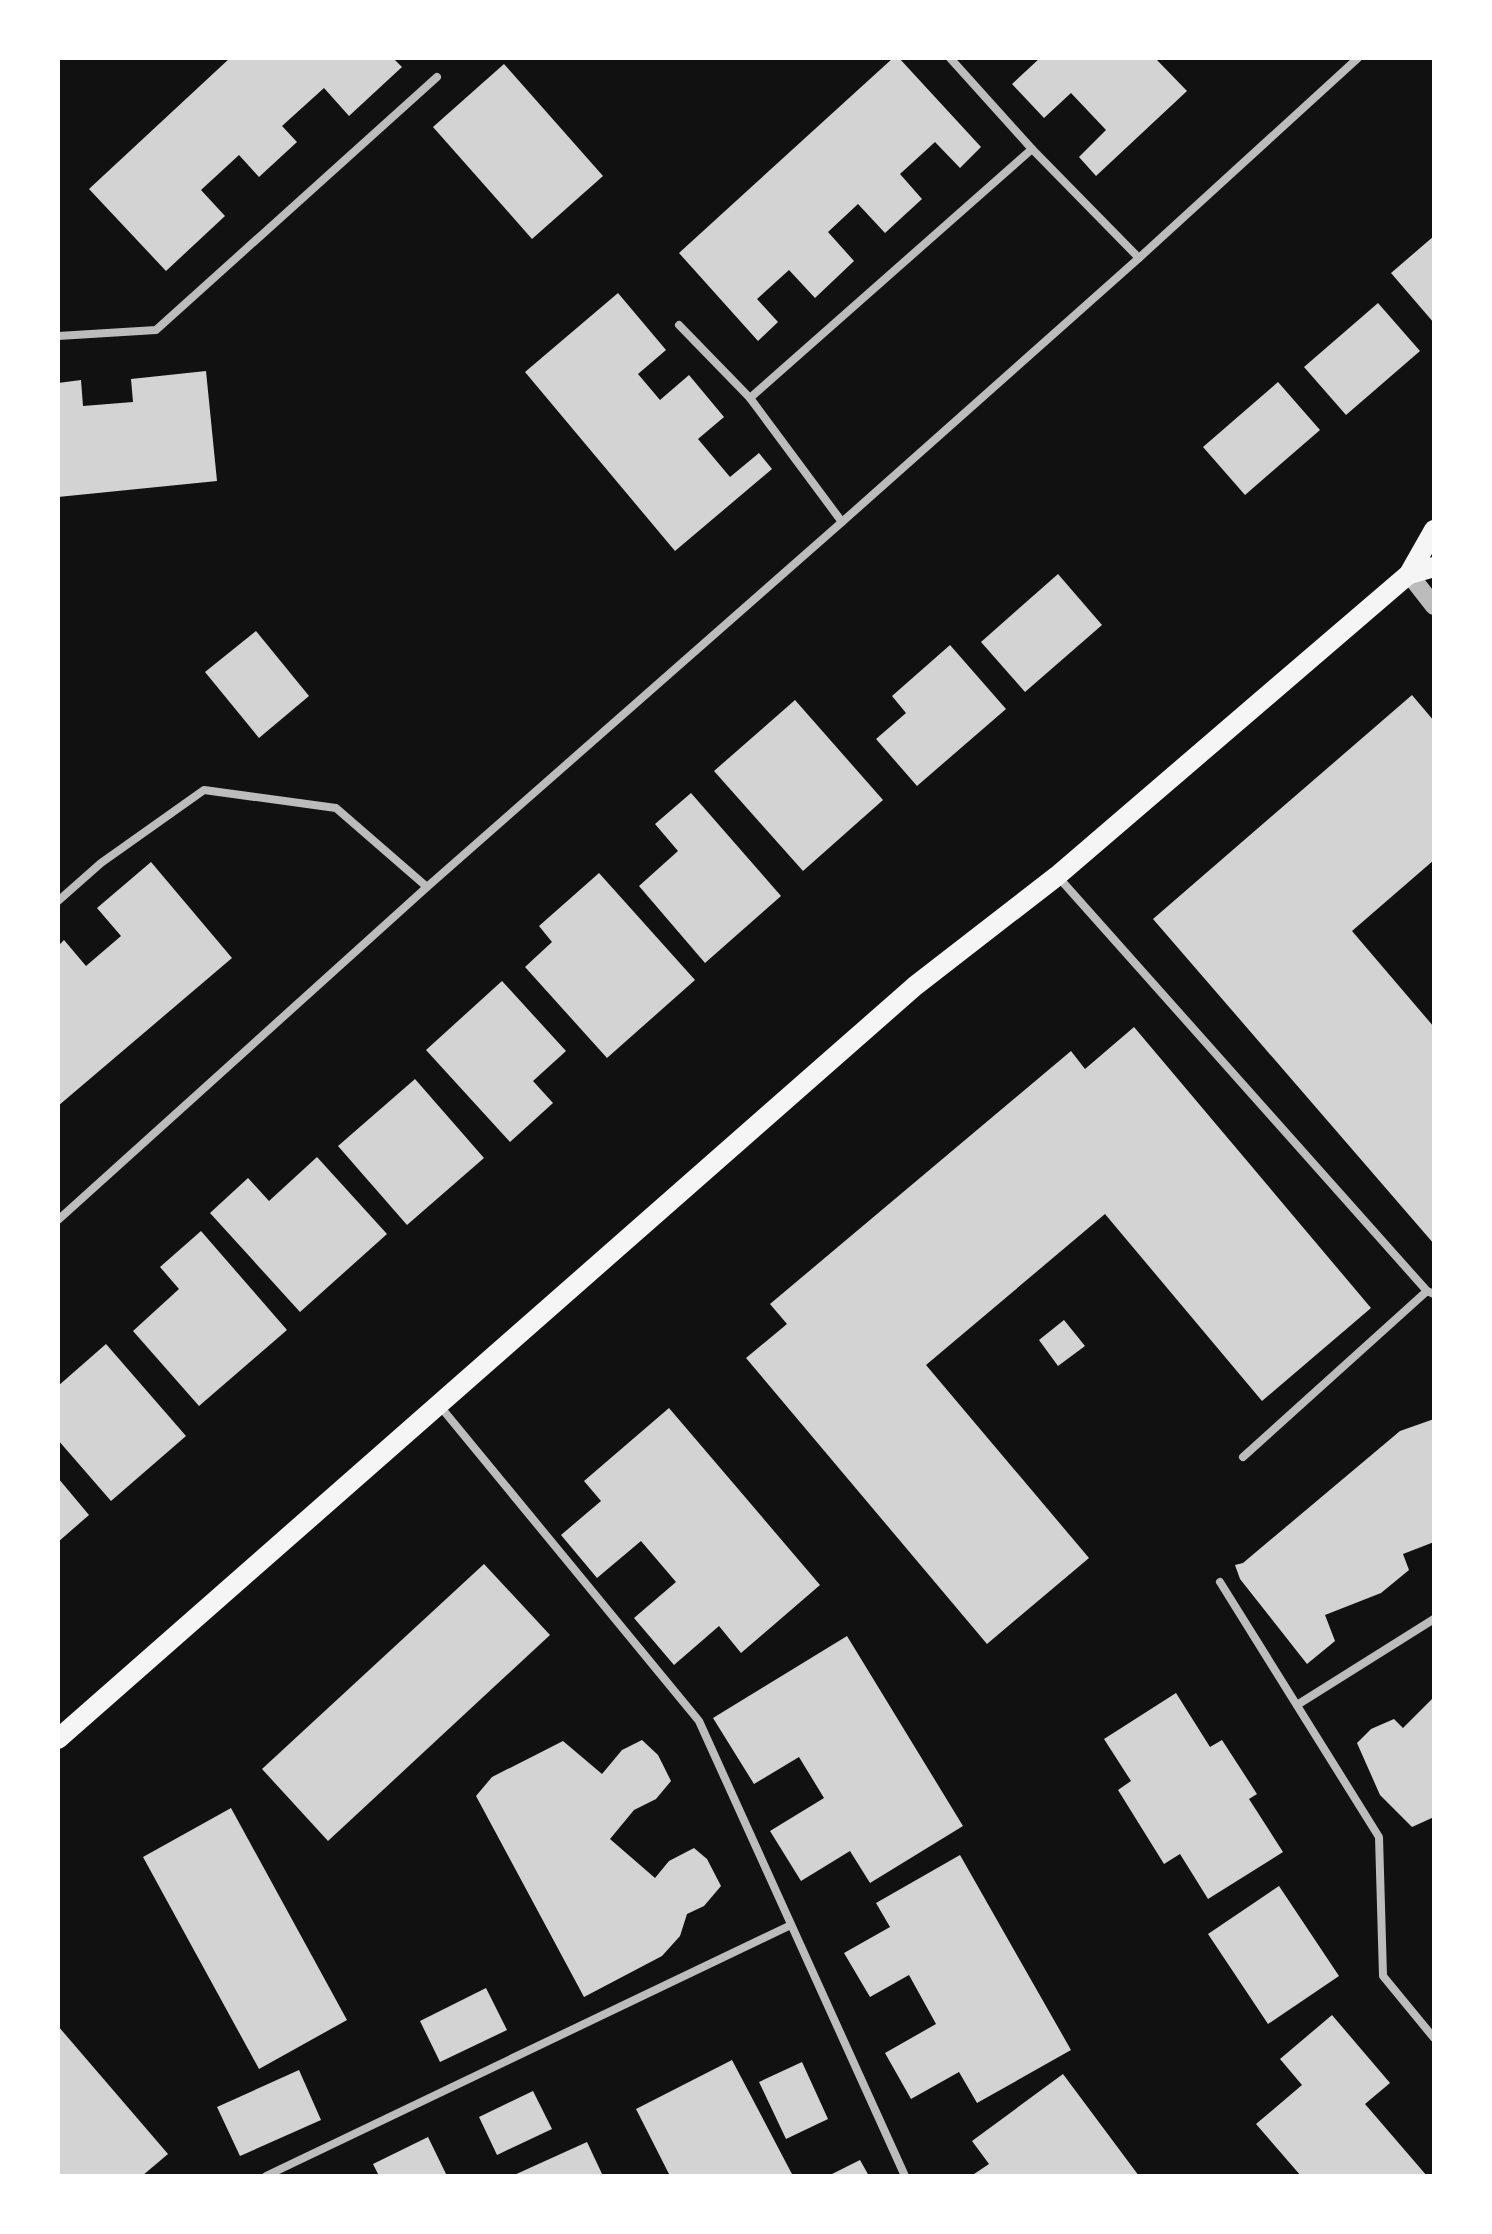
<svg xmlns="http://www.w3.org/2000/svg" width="1492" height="2234" viewBox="0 0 1492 2234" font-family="Figtree,sans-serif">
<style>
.building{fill:#d3d3d3}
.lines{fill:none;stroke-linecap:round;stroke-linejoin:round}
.service{stroke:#bcbcbc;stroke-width:8}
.tertiary{stroke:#bcbcbc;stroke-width:18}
.secondary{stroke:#f5f5f5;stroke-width:20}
</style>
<rect width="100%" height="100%" fill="#111"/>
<g class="building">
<path d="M230,58H393L402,67L349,116L324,88L282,126L297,142L259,177L239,155L201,190L225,216L166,271L89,189Z"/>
<path d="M893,58H899L981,147L960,168L935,142L900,174L922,199L885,233L858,204L828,232L854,261L815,298L789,270L757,299L778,322L758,341L679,253Z"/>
<path d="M1040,58H1155L1187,91L1096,176L1079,157L1106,130L1071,93L1044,118L1012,84Z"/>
<path d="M504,64L603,176L532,239L433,127Z"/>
<path d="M1434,236V323L1391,273Z"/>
<path d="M618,293L666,350L638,374L660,400L689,375L724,417L698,439L730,477L759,453L772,469L675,551L525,372Z"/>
<path d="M1378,303L1420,351L1346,415L1304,367Z"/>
<path d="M206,371L217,481L58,497V383L81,380L83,406L133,402L131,379Z"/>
<path d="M1278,382L1320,430L1245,495L1203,447Z"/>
<path d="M1058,574L1102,625L1025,692L981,642Z"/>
<path d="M256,631L309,696L259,738L205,672Z"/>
<path d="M950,645L1006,709L917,786L876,739L906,713L892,696Z"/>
<path d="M1412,695L1434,721V860L1352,931L1434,1027V1244L1153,919Z"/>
<path d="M795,700L883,800L803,871L714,771Z"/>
<path d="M691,793L781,896L705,963L639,886L678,851L655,824Z"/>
<path d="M151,862L232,958L58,1106V992L60,990L58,986V946L64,940L86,966L121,936L97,908Z"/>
<path d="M599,873L695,980L607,1058L525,967L552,942L539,926Z"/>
<path d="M502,981L566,1051L533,1081L553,1103L510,1142L426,1050Z"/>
<path d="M1134,1027L1371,1308L1262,1401L1105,1214L926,1365L1089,1558L987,1644L746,1358L787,1324L770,1304L1071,1051L1085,1069Z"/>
<path d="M415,1079L484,1158L407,1225L338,1146Z"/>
<path d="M317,1157L387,1234L300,1312L210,1213L248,1178L269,1201Z"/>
<path d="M201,1231L287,1330L199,1406L133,1331L179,1289L160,1267Z"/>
<path d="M1064,1320L1085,1346L1058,1366L1039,1340Z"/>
<path d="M106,1344L186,1436L111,1501L58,1440V1386Z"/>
<path d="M669,1408L820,1585L741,1653L719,1626L674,1665L634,1618L676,1582L641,1541L597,1578L561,1535L601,1501L584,1481Z"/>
<path d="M1434,1419V1542L1403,1554L1409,1570L1381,1593L1325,1615L1335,1641L1307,1664L1240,1579L1235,1565L1243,1563L1400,1431Z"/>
<path d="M58,1478L89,1515L58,1542Z"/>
<path d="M484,1564L550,1635L328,1841L262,1769Z"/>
<path d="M847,1636L963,1826L870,1883L850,1851L801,1881L770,1831L824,1798L799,1757L754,1784L713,1718Z"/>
<path d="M1176,1693L1210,1747L1222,1740L1257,1794L1249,1799L1283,1852L1208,1899L1180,1854L1164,1864L1118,1790L1131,1781L1104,1739Z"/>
<path d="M1434,1697V1817L1412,1827L1380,1795L1357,1743L1371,1729L1394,1719L1403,1728Z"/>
<path d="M642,1740L658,1755L671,1781L656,1799L634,1810L610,1839L655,1878L669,1861L694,1848L707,1859L721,1886L704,1906L687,1914L680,1936L662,1956L584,1997L476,1796L492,1777L563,1741L602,1774L622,1750Z"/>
<path d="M231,1808L347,2020L259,2069L143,1857Z"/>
<path d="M960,1855L1071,2050L977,2103L959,2072L911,2099L885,2053L936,2024L909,1975L870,1997L844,1953L890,1927L876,1903Z"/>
<path d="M1279,1886L1339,1976L1268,2024L1208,1934Z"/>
<path d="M486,1988L507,2030L440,2062L420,2021Z"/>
<path d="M1332,2015L1390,2083L1365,2104L1427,2176H1301L1256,2124L1302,2085L1280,2059Z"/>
<path d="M58,2026L168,2154L142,2176H58Z"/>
<path d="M732,2060L793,2176H670L636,2109Z"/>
<path d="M802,2062L828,2119L786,2139L759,2082Z"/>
<path d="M299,2070L321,2120L240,2156L217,2107Z"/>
<path d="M1063,2074L1139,2176H971L989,2164L972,2141Z"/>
<path d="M533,2091L552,2129L497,2155L479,2117Z"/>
<path d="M428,2137L447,2176H379L373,2164Z"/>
<path d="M587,2142L603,2176H512Z"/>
<path d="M860,2160L869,2176H828Z"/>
</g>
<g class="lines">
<g class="service">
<path d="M950,58L1032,149L1139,258L1358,58"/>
<path d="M58,336L156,330L437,77"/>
<path d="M750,398L1032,149"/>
<path d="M842,522L1139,258"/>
<path d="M1060,879L1427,1291L1434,1294"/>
<path d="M58,901L101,863L204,790L336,808L427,887"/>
<path d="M58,1220L427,887L842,522L750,398L679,325"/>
<path d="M439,1405L699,1721L905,2176"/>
<path d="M1243,1457L1427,1291"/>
<path d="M1220,1582L1379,1837L1383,1976L1434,2038"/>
<path d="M1297,1705L1434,1619"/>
<path d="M266,2176L791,1925"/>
</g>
<path class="tertiary" d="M1409,574L1434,606"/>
<g class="secondary">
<path d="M1409,574L1434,567"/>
<path d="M58,1739L915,986L1057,876L1409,574L1434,530"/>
</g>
</g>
<rect width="1492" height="2234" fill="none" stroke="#ffffff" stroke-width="120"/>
</svg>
